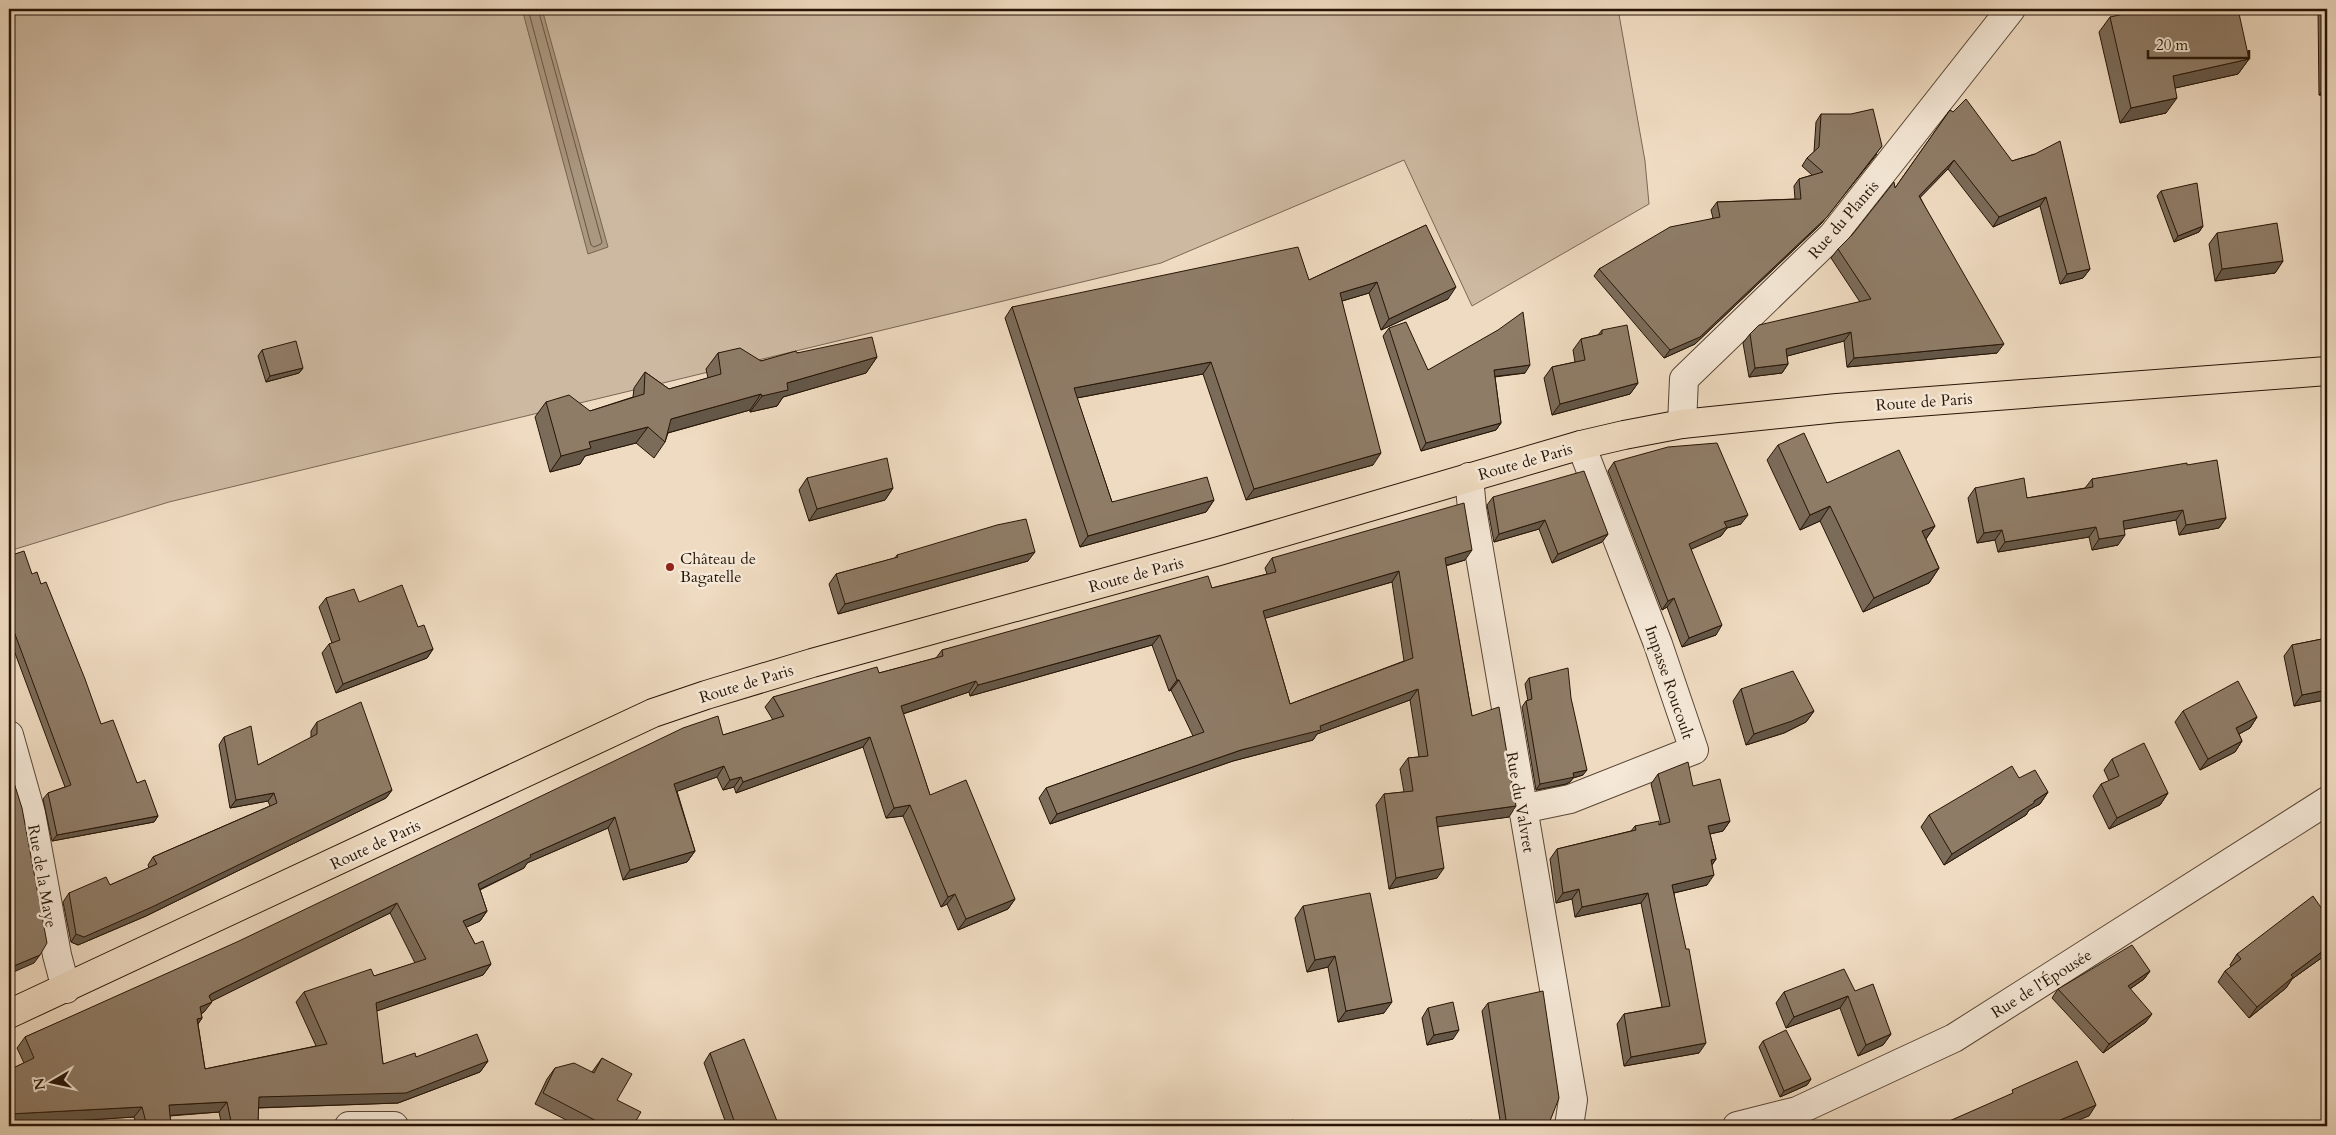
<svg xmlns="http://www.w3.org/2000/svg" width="2336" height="1135" viewBox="0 0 2336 1135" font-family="Cardo,serif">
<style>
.green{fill:#cdb9a1;stroke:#7a6754}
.water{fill:#ab9881;stroke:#766450}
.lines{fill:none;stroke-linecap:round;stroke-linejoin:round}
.shore{stroke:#695644;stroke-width:1}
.minor-casing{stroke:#594635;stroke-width:30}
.major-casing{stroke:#271506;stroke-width:30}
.minor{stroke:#f5e8d7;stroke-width:28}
.major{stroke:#efdbc1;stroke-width:28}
.wall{fill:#7b6b59;stroke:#271506;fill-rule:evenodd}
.shaded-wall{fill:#645748;stroke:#271506}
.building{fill:#8f7c67;stroke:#271506;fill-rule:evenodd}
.poi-dot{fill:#8f2418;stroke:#f5e8d7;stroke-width:2}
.labels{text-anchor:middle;stroke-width:5;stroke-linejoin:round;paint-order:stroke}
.street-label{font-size:16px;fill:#271506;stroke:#f5e8d7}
.poi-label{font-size:16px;fill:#271506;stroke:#f5e8d7;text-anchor:start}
</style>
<rect width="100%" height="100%" fill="#efdbc1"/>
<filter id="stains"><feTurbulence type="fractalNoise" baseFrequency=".004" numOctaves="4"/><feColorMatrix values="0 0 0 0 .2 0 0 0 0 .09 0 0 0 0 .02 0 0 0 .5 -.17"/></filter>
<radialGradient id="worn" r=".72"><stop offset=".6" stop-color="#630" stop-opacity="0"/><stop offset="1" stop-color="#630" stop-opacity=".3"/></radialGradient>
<path class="green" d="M9,9H1618L1645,161L1649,204L1472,306L1404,160L1161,263L169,502L9,551Z"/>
<path class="water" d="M522,9H542L608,247L588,254Z"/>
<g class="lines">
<path class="shore" d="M528,9L591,245L594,247L601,244L602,242L538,9"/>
<defs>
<g id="minor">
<path d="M1682,424L1684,379L1833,235L2011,9"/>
<path d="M1469,477L1472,509L1573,1100L1569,1126"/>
<path d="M9,735L31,813L57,955L66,989"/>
<path d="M1522,809L1570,799L1694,750L1658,644L1581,445"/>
<path d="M349,1126H394"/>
<path d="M1737,1126L1797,1111L1954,1038L2327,801"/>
</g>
<path id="major" d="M9,1014L653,713L706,695L812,663L1219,551L1581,445L1624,435L1682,424L1837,408L2327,371"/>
</defs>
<use href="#minor" class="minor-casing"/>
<use href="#major" class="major-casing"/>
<use href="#minor" class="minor"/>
<use href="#major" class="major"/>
</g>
<g class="wall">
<path d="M2318,9H2327V95H2319Z"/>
<path d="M2110,17L2249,59L2238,74L2175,88L2166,113L2120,123L2099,32Z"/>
<path d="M1950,110L2012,161L2035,154L2090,269L2083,278L2060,284L2040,206L1993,227L1948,169L1920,197L1997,353L1847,367L1844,341L1787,356L1788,364L1782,373L1749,377L1743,343L1750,334L1860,302L1831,258L1838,249L1852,235L1895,188Z"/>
<path d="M1821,114L1877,154L1821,224L1695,344L1664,358L1594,276L1599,269L1713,218L1711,210L1717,202L1795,199L1794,186L1799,179L1812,175L1802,166L1807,158L1814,152L1816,122Z"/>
<path d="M2161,191L2203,226L2199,232L2174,242L2157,196Z"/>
<path d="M1426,225L1448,299L1381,330L1369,293L1342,301L1373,465L1246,500L1203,374L1077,398L1112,502L1214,500L1206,512L1080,547L1005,318L1012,307L1309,280Z"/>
<path d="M2217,233L2283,261L2275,273L2215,281L2209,244Z"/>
<path d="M1389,328L1428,370L1525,373L1495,377L1501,423L1496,430L1421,451L1383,336Z"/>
<path d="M1602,330L1638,383L1630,394L1552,415L1544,378L1552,367L1575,362L1573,350L1581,339L1598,335Z"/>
<path d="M262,350L303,368L299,373L266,382L258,356Z"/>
<path d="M718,353L761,361L797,353L877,357L866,373L783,397L777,406L750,412V410L668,433L665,442L654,458L636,443L585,456L580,464L550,472L535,417L546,402L590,411L633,397L634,388L645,372L669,389L708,378L706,369Z"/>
<path d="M1778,445L1827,483L1935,526L1926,539L1939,568L1929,583L1863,612L1820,521L1800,530L1767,460Z"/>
<path d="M1614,462L1741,524L1727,528L1721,536L1691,549L1716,635L1682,647L1667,607L1662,610L1608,471Z"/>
<path d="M2187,465L2226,518L2219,528L2179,535L2176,520L2124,529L2118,545L2092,550L2089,537L1998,552L1995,540L1977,543L1968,498L1975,488L2027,498L2085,488L2092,479Z"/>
<path d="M807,478L893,488L885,500L809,521L799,490Z"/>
<path d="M1493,497L1608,534L1602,542L1552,563L1539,529L1494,542L1487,505Z"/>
<path d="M897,555L1028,561L838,614L829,584L836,574L895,558Z"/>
<path d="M9,556L32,574L41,584L101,724L137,783L158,816L154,822L52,841L43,799L48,793L65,787L9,637Z"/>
<path d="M1272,558L1465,560L1446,566L1472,716L1509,817L1438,826L1437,878L1389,889L1376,805L1384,794L1404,792L1400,769L1408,758L1419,757L1410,700L1317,734L1313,740L1233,761L1050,824L1039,798L1046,788L1193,736L1171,690L1169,691L1152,645L970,696L969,692L903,714L930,795L1015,899L1008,909L958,930L947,904L941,907L903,816L886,818L863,747L736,793L734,787L723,790L717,777L677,791L695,851L687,862L623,880L608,828L527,863L524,868L480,890L487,911L480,921L466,927L475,944L491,964L483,975L376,1011L383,1064L416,1057L488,1061L480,1072L398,1103L258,1108V1122L296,1126H222L219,1112L170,1116L171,1126H137L134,1117L9,1125V1070L24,1063L17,1048L25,1037L723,735L773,720L765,707L773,697L879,673L936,658L942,650L1212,588L1267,574L1265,568ZM1392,582L1404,661L1290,704L1265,618ZM390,913L415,963L374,976L304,992L296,1002L316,1046L205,1069L198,1024L202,1018L201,1014L204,1012L211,1001Z"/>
<path d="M326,598L359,602L418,627L433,649L427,658L336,693L322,653L329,644L332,643L319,607Z"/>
<path d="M2327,638V696L2325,700L2294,706L2284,656L2292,645Z"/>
<path d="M1529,678L1583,775L1573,778L1570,782L1566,784L1536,790L1522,707L1526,701H1528L1525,684Z"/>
<path d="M1741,689L1814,711L1806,722L1784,733L1746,745L1733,701Z"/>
<path d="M2183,711L2257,717L2250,728L2239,734L2242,741L2235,752L2200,770L2175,722Z"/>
<path d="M317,722L392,790L386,798L146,916L78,945L71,942L63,902L69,893L110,885L149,868L148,865L153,857L270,806L268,801L230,808L219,745L224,737L258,765L311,738V731Z"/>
<path d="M2112,759L2168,793L2160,805L2109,829L2093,796L2101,784L2109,781L2104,770Z"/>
<path d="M1658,774L1693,786L1730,821L1723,831L1710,834L1716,859L1712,865L1707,885L1674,893L1699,1053L1624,1066L1617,1024L1624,1014L1662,1007L1641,903L1575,917L1572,899L1556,903L1550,859L1557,849L1631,831L1635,826L1661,824L1651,784Z"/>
<path d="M2019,778L2048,792L2040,804L2029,810L2026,815L1944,865L1921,827L1929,815Z"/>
<path d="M1303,906L1384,1013L1338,1022L1328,967L1307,972L1295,918Z"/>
<path d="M2327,916V954L2292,979L2286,988L2249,1018L2218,982L2225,971L2231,967L2230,965L2237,954Z"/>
<path d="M2150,971L2144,979L2130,989L2146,1022L2103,1053L2052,998L2058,989Z"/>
<path d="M1855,991L1891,1034L1883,1045L1858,1056L1840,1008L1786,1028L1776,1003L1784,992Z"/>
<path d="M1488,1003L1548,1126H1501L1482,1011Z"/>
<path d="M1428,1008L1453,1039L1427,1045L1422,1018Z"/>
<path d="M1763,1041L1811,1079L1807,1085L1780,1097L1759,1047Z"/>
<path d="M710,1053L779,1126H727L704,1063Z"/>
<path d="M602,1058L617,1100L633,1126H578L535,1104L547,1079L555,1068L592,1072Z"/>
</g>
<g class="shaded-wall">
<path d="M2249,59L2238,74L2162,91L2173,76Z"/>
<path d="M2327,84V95H2319Z"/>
<path d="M2177,98L2166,113L2120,123L2131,108Z"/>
<path d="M1882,146L1821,224L1695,344L1664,358L1670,350Z"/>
<path d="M1954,160L1948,169L1913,205L1919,196Z"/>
<path d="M2046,197L2040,206L1993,227L1999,217Z"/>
<path d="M2203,226L2199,232L2174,242L2178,236Z"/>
<path d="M2283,261L2275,273L2215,281L2222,269Z"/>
<path d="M2090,269L2083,278L2060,284L2067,274Z"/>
<path d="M1377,282L1369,293L1332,304L1340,293Z"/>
<path d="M1456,287L1448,299L1381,330L1389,319Z"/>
<path d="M1851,332L1844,341L1780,358L1786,349Z"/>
<path d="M2004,344L1997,353L1847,367L1854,358Z"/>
<path d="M877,357L866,373L783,397L777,406L750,412L762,396L787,383Z"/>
<path d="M1211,362L1203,374L1066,400L1074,388Z"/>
<path d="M1788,364L1782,373L1749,377L1755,368Z"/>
<path d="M1530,365L1525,373L1489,377L1494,370Z"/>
<path d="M303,368L299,373L266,382L270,376Z"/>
<path d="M1638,383L1630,394L1552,415L1560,404Z"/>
<path d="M761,394L750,410L660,435L671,419Z"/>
<path d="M1501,423L1496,430L1421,451L1426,443Z"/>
<path d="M648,427L636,443L585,456L580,464L550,472L561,456L589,442Z"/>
<path d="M1381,453L1373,465L1246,500L1254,489Z"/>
<path d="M893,488L885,500L809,521L817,509Z"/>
<path d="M1214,500L1206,512L1080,547L1088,536Z"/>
<path d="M1830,506L1820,521L1800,530L1810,515Z"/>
<path d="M2183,510L2176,520L2115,531L2123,521Z"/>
<path d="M1748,515L1741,524L1727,528L1721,536L1683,553L1689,544L1724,522Z"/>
<path d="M2226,518L2219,528L2179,535L2186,525Z"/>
<path d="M1545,520L1539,529L1494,542L1499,534Z"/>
<path d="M1935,526L1925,540L1922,531Z"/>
<path d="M2096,527L2089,537L1998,552L2005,542Z"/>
<path d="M2002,530L1995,540L1977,543L1984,533Z"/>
<path d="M1608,534L1602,542L1552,563L1558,554Z"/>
<path d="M2125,535L2118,545L2092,550L2099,539Z"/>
<path d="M1472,550L1465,560L1437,568L1445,558Z"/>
<path d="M1035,552L1028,561L838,614L845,604Z"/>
<path d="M1939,568L1929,583L1863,612L1874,598Z"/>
<path d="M1399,571L1392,582L1256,621L1263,611Z"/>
<path d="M1674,598L1667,607L1662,610L1668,601Z"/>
<path d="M1722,625L1716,635L1682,647L1689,638Z"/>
<path d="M1160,635L1152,645L970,696L978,685Z"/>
<path d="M433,649L427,658L336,693L343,684Z"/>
<path d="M1177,680H1179L1171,690L1169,691Z"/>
<path d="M976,681L969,692L893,717L901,706Z"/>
<path d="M1418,689L1410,700L1317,734L1313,740L1233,761L1050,824L1057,814L1241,750L1320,726Z"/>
<path d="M2327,690V696L2325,700L2294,706L2302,695Z"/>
<path d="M1814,711L1806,722L1784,733L1746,745L1754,734Z"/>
<path d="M2257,717L2250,728L2228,740L2236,728Z"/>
<path d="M870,737L863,747L736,793L743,782Z"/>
<path d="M2242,741L2235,752L2200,770L2208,759Z"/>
<path d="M724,766L717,777L667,795L674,784Z"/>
<path d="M1587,770L1583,775L1573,778L1570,782L1566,784L1536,790L1540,784L1573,773Z"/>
<path d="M741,777L734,787L723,790L730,780Z"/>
<path d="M392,790L386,798L146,916L78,945L71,942L76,934Z"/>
<path d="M2048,792L2040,804L2029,810L2026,815L1944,865L1952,854L2034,801Z"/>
<path d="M274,793L268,801L230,808L236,800Z"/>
<path d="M2168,793L2160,805L2109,829L2117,818Z"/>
<path d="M910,805L903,816L886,818L894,808Z"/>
<path d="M1516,806L1509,817L1429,828L1436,817Z"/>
<path d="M158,816L154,822L52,841L57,835Z"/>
<path d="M615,817L608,828L527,863L524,868L470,894L478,884L530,855Z"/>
<path d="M1730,821L1723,831L1701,836L1708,826Z"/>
<path d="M695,851L687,862L623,880L630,870Z"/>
<path d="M1716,859L1709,869L1711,860Z"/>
<path d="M1444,868L1437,878L1389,889L1396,878Z"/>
<path d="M1714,875L1707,885L1665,895L1672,885Z"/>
<path d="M1579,889L1572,899L1556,903L1563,893Z"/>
<path d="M1648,893L1641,903L1575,917L1582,907Z"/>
<path d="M955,894L947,904L941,907L948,897Z"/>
<path d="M1015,899L1008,909L958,930L966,919Z"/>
<path d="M397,903L390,913L204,1005L211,994Z"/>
<path d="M487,911L480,921L456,932L463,921Z"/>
<path d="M2327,948V954L2292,979L2286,988L2249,1018L2257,1007L2291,975Z"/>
<path d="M40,955L34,963L9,974V968Z"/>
<path d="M1335,956L1328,967L1307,972L1315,960Z"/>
<path d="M491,964L483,975L368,1014L376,1003Z"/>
<path d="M2150,971L2144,979L2121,995L2128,986Z"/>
<path d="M1848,996L1840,1008L1786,1028L1794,1017Z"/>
<path d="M212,1002L204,1012L193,1018L200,1007Z"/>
<path d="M1392,1002L1384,1013L1338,1022L1346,1011Z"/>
<path d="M2152,1014L2146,1022L2103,1053L2109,1044Z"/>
<path d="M202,1018L195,1028L197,1019Z"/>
<path d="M1459,1030L1453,1039L1427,1045L1434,1035Z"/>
<path d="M1891,1034L1883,1045L1858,1056L1866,1045Z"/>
<path d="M1706,1043L1699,1053L1624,1066L1631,1057Z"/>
<path d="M488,1061L480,1072L398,1103L251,1108L259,1097Z"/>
<path d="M1811,1079L1807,1085L1780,1097L1784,1091Z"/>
<path d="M227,1102L219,1112L161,1116L169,1105Z"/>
<path d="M2096,1105L2089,1116L2064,1126H2046Z"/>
<path d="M142,1107L134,1117L9,1125V1114Z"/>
</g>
<g class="building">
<path d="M2147,9H2238L2249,59L2173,76L2177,98L2131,108L2110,17Z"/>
<path d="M2326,9H2327V84Z"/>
<path d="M1966,99L2012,161L2035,154L2060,141L2090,269L2067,274L2046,197L1999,217L1954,160L1919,196L2004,344L1854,358L1851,332L1786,349L1788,364L1755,368L1750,334L1759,325L1871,299L1838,249L1852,235L1894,182L1895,188L1950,110L1953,112Z"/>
<path d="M1873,109L1882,146L1827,217L1700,337L1670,350L1599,269L1670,227L1720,217L1717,202L1801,199L1799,179L1823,172L1807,158L1819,147L1821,114H1851Z"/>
<path d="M2197,183L2203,226L2178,236L2161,191Z"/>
<path d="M2277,223L2283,261L2222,269L2217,233Z"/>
<path d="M1426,225L1456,287L1389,319L1377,282L1340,293L1381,453L1254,489L1211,362L1074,388L1112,502L1207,477L1214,500L1088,536L1012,307L1298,247L1309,280Z"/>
<path d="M1523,312L1530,365L1494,370L1501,423L1426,443L1389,328L1406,322L1428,370L1498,330Z"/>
<path d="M1627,325L1638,383L1560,404L1552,367L1585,360L1581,339L1602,334V330Z"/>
<path d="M872,337L877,357L787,383L788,390L762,396L761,394L671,419L665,442L648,427L589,442L591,448L561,456L546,402L569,395L590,411L644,394L645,372L669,389L721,374L718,353L740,348L761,361L796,351L797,353Z"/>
<path d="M296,341L303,368L270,376L262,350Z"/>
<path d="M1804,433L1827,483L1899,450L1935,526L1922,531L1939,568L1874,598L1830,506L1810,515L1778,445Z"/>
<path d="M1717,443L1748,515L1724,522L1727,527L1689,544L1722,625L1689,638L1674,598L1668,601L1614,462L1668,447Z"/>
<path d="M887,458L893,488L817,509L807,478Z"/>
<path d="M2217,460L2226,518L2186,525L2183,510L2123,521L2125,535L2099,539L2096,527L2005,542L2002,530L1984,533L1975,488L2024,478L2027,498L2093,487L2092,479L2187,463V465Z"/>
<path d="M1584,471L1608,534L1558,554L1545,520L1499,534L1493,497Z"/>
<path d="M1464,503L1472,550L1445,558L1472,716L1499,707L1516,806L1436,817L1444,868L1396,878L1384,794L1413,791L1408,758L1428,756L1418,689L1320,726L1321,730L1241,750L1057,814L1046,788L1204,732L1179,680H1177L1160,635L978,685L976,681L901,706L930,795L966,780L1015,899L966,919L955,894L948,897L910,805L894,808L870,737L743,782L741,777L730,780L724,766L674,784L695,851L630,870L615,817L530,855L531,857L478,884L487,911L463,921L475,944L483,941L491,964L376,1003L383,1064L415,1053L416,1057L477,1034L488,1061L406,1093L259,1097L258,1122L296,1126H232L227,1102L169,1105L171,1126H147L142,1107L9,1114V1070L34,1058L25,1037L239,941L683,728L718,716L723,735L784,716L773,697L877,667L879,673L943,656L942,650L1208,576L1212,588L1276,572L1272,558ZM1399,571L1413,658L1290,704L1263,611ZM397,903L426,959L374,976L371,969L304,992L327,1044L205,1069L197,1019L202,1018L200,1007L212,1002L209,996L211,994Z"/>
<path d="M1026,519L1035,552L845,604L836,574L898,557L897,555L997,525Z"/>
<path d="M24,551L32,574L37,572L41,584L46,582L85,679L101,724L113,720L137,783L145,780L158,816L57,835L48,793L71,785L9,618V556Z"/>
<path d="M402,585L418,627L424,625L433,649L343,684L329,644L340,640L326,598L354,589L359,602Z"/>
<path d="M2327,638V690L2302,695L2292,645Z"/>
<path d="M1568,668L1571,698L1587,770L1573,773L1574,777L1570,778L1540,784L1526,701L1532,699L1529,678Z"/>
<path d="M1793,671L1814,711L1792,721L1754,734L1741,689Z"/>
<path d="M2238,681L2257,717L2236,728L2242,741L2208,759L2183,711Z"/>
<path d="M361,702L392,790L152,907L84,937L76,934L69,893L106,877L110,885L157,864L153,857L277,803L274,793L236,800L224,737L251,726L258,765L317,734V722Z"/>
<path d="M2144,743L2168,793L2117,818L2101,784L2119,776L2112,759Z"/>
<path d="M1688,762L1693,786L1720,779L1730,821L1708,826L1716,859L1711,860L1714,875L1672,885L1686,949H1689L1706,1043L1631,1057L1624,1014L1670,1006L1648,893L1582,907L1579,889L1563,893L1557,849L1636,830L1635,826L1659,821V825L1670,822L1658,774Z"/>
<path d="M2012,766L2019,778L2035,770L2048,792L2034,801V803L1952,854L1929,815Z"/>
<path d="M9,767L22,808L47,943L40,955L9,968Z"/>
<path d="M1370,893L1392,1002L1346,1011L1335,956L1315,960L1303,906Z"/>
<path d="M2313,896L2327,916V948L2291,975L2293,977L2257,1007L2225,971L2241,959L2237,954Z"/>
<path d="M2132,945L2150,971L2128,986L2152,1014L2109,1044L2058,989Z"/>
<path d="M1844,969L1855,991L1873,984L1891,1034L1866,1045L1848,996L1794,1017L1784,992Z"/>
<path d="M1543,991L1559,1098L1548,1126H1507L1488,1003Z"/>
<path d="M1453,1002L1459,1030L1434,1035L1428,1008Z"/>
<path d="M1786,1030L1811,1079L1784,1091L1763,1041Z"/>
<path d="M744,1039L779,1126H736L710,1053Z"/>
<path d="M602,1058L632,1074L617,1100L641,1112L633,1126H606L543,1093L555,1068L574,1063L594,1073Z"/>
<path d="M2077,1061L2096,1105L2046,1126H1938L2013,1093L2012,1090Z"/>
<path d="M1293,1120L1294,1126H1274Z"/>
<path d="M1471,1120L1486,1126H1469Z"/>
</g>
<circle class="poi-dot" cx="670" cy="567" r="5"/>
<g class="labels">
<g class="street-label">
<text transform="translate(1843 219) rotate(-49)" y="6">Rue du Plantis</text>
<text transform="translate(1924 401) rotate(-4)" y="6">Route de Paris</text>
<text transform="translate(1525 461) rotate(-16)" y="6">Route de Paris</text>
<text transform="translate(1136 574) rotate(-15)" y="6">Route de Paris</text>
<text transform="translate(1670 682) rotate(71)" y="6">Impasse Roucoult</text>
<text transform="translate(746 683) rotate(-17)" y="6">Route de Paris</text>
<text transform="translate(1521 802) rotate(80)" y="6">Rue du Valvret</text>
<text transform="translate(375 844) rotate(-25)" y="6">Route de Paris</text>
<text transform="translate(43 876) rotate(80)" y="6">Rue de la Maye</text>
<text transform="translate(2041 983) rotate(-32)" y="6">Rue de l'Épousée</text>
</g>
<g class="poi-label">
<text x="680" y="564">Château de<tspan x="680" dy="18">Bagatelle</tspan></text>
</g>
</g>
<rect width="2336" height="1135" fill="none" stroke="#efdbc1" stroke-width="30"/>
<rect x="10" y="10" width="2316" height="1115" fill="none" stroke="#271506" stroke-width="2.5"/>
<rect x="15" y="15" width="2306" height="1105" fill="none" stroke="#271506"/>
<g transform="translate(52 1082) rotate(261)" stroke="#f5e8d7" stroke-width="4" paint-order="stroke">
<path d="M0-4L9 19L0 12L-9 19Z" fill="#271506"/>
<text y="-8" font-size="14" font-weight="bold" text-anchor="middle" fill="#271506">N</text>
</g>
<path d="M2148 50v8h101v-8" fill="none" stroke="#271506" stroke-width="2.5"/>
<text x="2156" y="50" font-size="15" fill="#271506" stroke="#f5e8d7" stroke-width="4" paint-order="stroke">20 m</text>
<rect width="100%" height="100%" filter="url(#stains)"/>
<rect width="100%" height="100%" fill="url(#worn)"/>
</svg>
